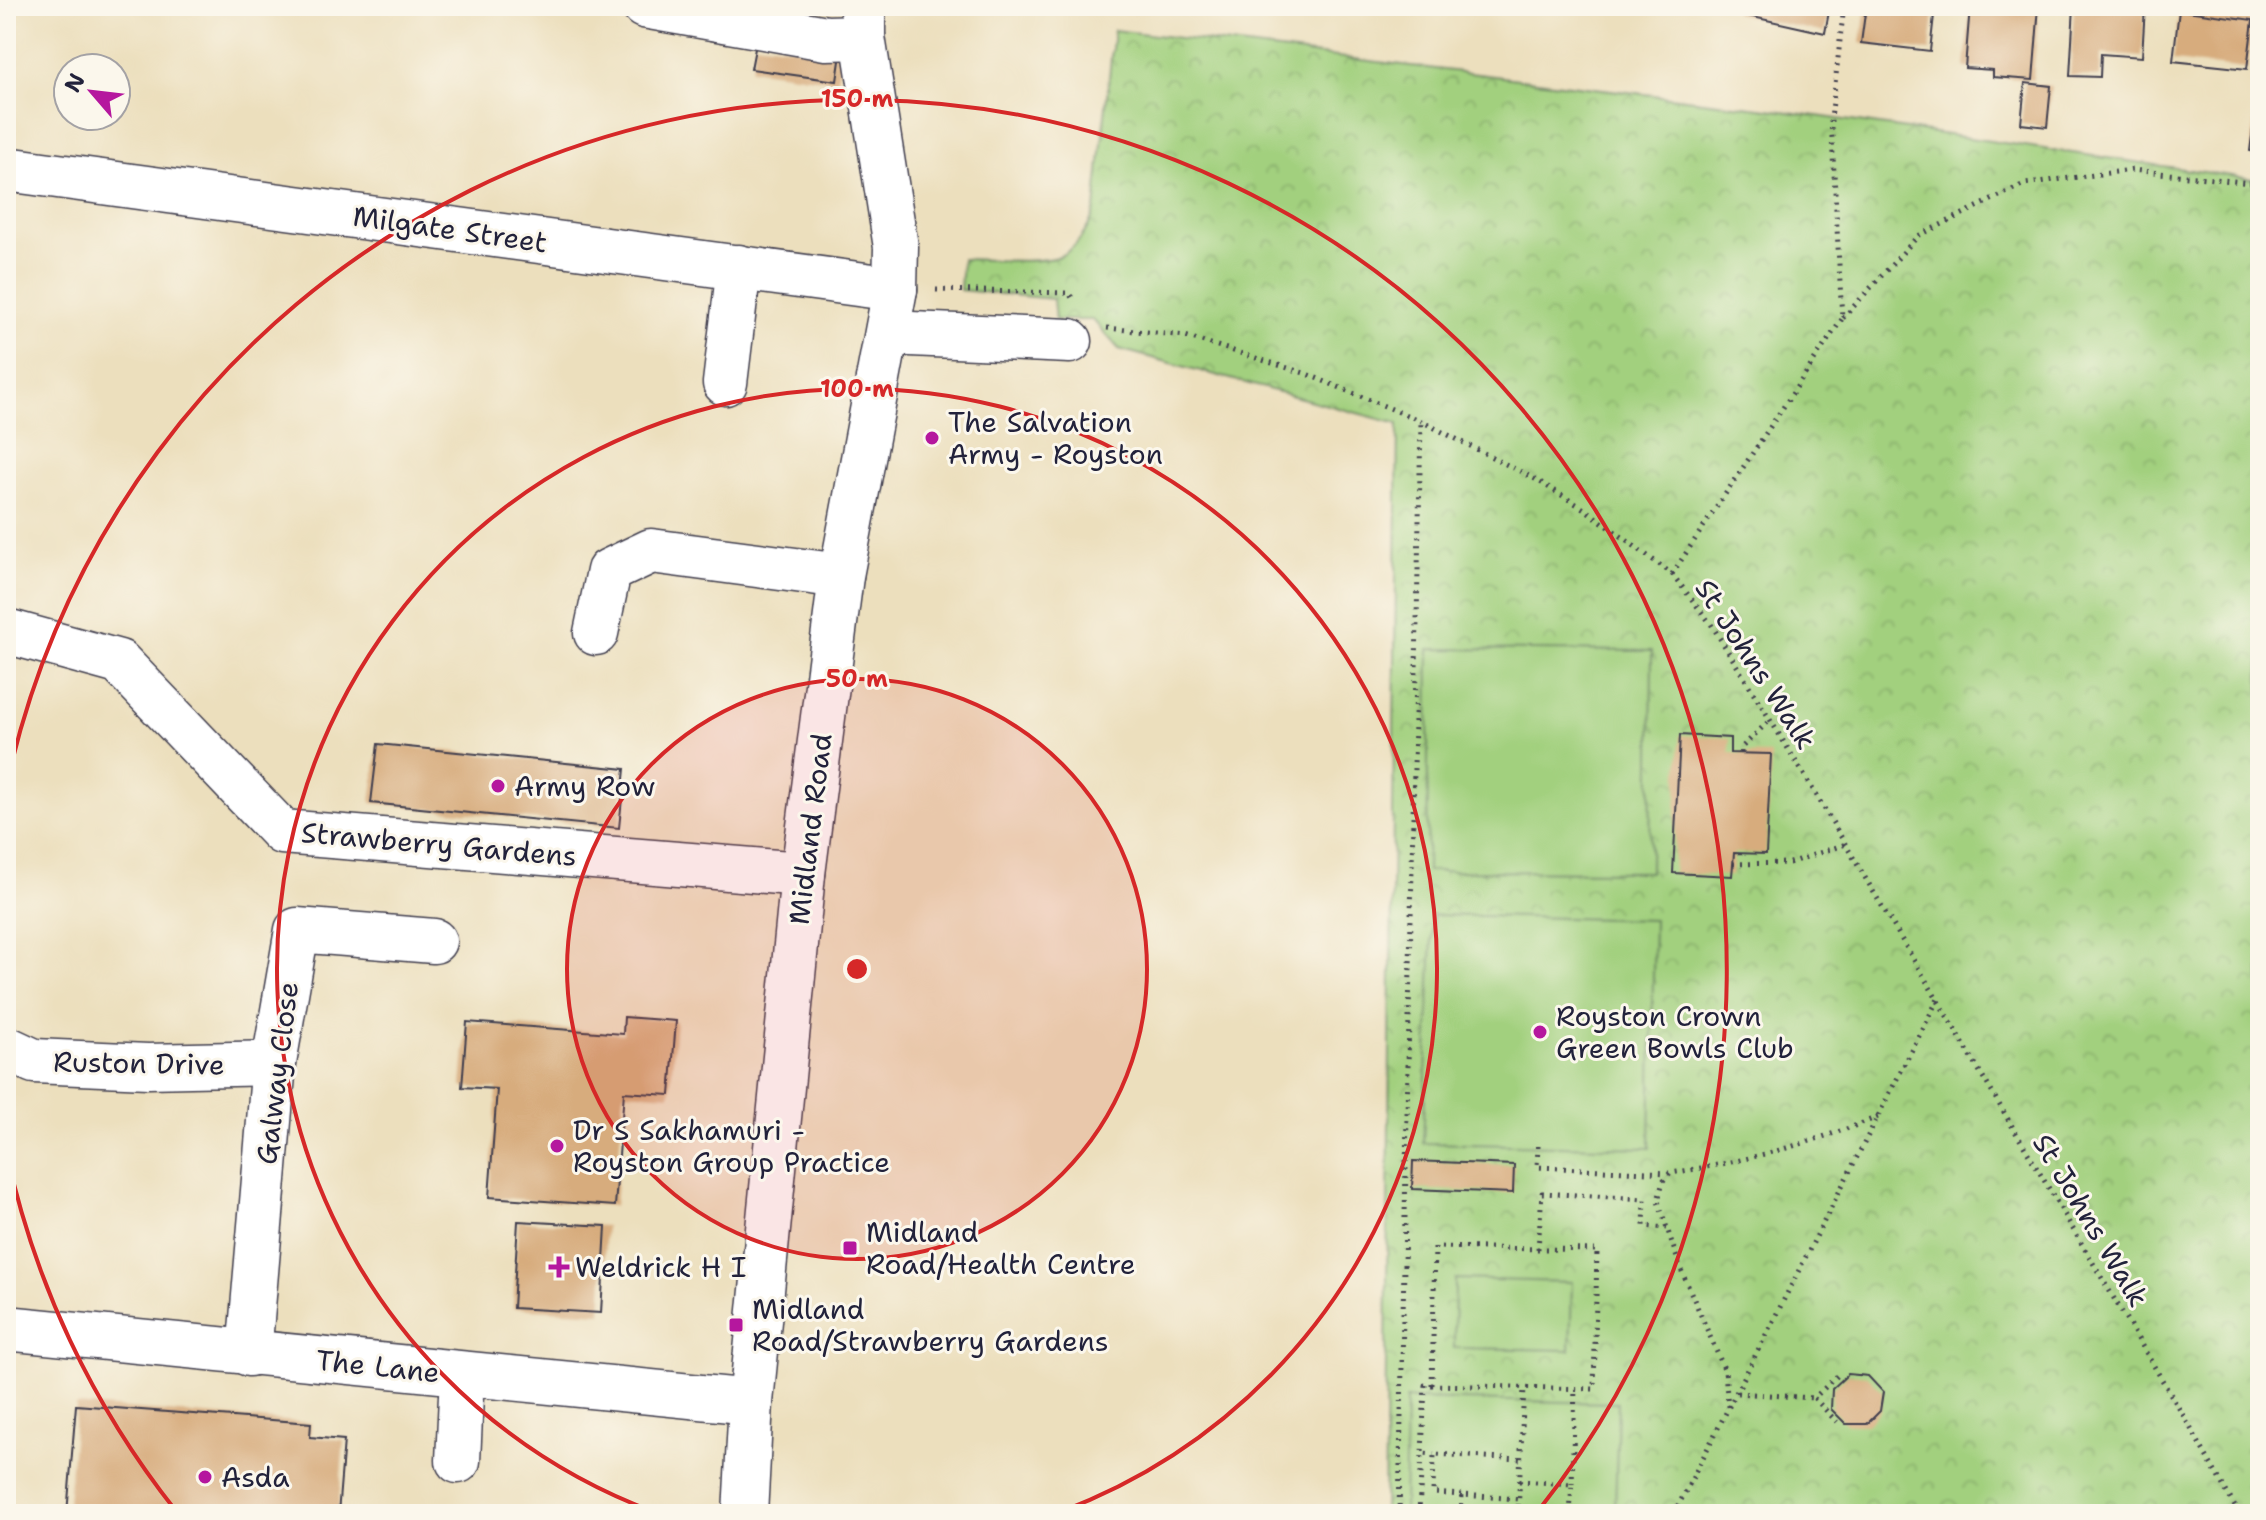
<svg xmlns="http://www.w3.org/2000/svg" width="2266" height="1520" viewBox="0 0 2266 1520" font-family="'Shantell Sans',sans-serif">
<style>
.park{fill:url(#park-crowns);stroke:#62795c;stroke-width:2}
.pitch{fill:#a2d07e;stroke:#62795c;stroke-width:2}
.building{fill:#d7ac7d}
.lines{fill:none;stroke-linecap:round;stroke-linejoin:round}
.minor-casing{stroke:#403e4e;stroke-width:47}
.major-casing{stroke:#403e4e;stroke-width:47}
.path{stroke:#403e4e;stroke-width:5;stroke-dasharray:2 6;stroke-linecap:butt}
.minor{stroke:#fff;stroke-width:44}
.major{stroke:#fff;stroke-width:44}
.ring{fill:none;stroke:#d62828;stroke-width:4}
.poi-dot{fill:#b5179e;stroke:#fbf7ec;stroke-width:3}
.labels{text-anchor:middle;stroke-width:6;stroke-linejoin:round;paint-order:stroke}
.street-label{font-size:28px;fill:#22223b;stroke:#fbf7ec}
.poi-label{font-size:28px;fill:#22223b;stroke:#fbf7ec;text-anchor:start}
.centre{fill:#d62828;stroke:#fbf7ec;stroke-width:4}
.ring-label{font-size:24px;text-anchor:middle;font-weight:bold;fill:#d62828;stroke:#fbf7ec;stroke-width:6;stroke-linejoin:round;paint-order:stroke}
</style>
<defs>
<pattern id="park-crowns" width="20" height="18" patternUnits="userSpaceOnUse" patternTransform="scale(2)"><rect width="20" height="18" fill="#a2d07e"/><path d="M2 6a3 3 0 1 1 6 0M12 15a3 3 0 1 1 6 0" fill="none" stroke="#8bb26e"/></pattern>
</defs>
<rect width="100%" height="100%" fill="#fbf7ec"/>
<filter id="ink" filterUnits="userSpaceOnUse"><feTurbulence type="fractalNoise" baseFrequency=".0125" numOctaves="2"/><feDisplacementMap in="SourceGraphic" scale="16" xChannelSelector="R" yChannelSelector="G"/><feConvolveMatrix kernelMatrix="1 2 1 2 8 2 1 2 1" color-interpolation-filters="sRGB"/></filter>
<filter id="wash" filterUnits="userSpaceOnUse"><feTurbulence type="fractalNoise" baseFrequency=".006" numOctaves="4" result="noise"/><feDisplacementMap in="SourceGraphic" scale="32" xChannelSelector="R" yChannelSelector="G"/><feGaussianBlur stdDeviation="1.8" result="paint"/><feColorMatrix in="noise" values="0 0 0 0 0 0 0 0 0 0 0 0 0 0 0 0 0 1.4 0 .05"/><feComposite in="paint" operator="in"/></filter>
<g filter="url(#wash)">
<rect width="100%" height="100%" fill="#ecdfbd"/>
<path class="park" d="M1114,30L1768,109L2260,180V1514H1384L1398,424L1119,349L1093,320H1055L1053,299L960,290L962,259C987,259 1034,264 1057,257C1076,251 1090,227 1095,209Z"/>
<g class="pitch">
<path d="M1429,649L1652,651L1650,872L1427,871Z"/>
<path d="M1433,915L1654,920L1650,1148L1423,1143Z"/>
<path d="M1455,1279L1572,1282L1570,1350L1454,1348Z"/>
<path d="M1406,1399L1618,1403L1615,1514H1404Z"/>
</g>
<g id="blocks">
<g class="building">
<path d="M1737,6H1830L1825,33L1735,13Z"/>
<path d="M1866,6H1935L1930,51L1861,43Z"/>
<path d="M1970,6H2039L2033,80L1993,77V70L1965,68Z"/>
<path d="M2074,6H2145L2142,57L2101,54L2100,77L2070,76Z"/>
<path d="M2179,10L2253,20L2247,69L2173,61Z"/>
<path d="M756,43L841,54L837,81L751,69Z"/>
<path d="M2025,83L2051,86L2047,127L2021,124Z"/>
<path d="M2258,91H2260V153L2250,151Z"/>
<path d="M1680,735L1730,738V753L1771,754L1766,854L1734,853L1732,876L1673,873Z"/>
<path d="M378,744L625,769L619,828L371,803Z"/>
<path d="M624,1017L676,1021L670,1095L624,1092L615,1206L489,1197L497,1089L462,1087L467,1022L623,1034Z"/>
<path d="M1413,1161L1514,1165L1513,1193L1412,1189Z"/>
<path d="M518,1221L606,1226L601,1313L513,1308Z"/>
<path d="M1848,1374L1868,1376L1883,1392L1880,1411L1867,1424H1846L1831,1409L1832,1389Z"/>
<path d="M76,1405L311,1423L310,1437L344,1440L338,1514H67Z"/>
</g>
</g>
</g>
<g filter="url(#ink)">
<use href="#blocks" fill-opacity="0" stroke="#403e4e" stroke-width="2"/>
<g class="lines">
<defs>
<g id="minor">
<path d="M644,6L826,38L863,37"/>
<path d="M6,169L895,289"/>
<path d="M888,333L1070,341"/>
<path d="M725,383L739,267"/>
<path d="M6,631L119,662L282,832L803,874"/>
<path d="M596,633L609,571L651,551L841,576"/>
<path d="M6,1048L34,1061L148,1066L274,1063"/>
<path d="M6,1328L751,1402"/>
<path d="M249,1354L274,1063L297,930L434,941"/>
<path d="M458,1461L462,1374"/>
</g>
<path id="major" d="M745,1514L751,1402L803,874L841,576L895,289L896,247L863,37V6"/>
</defs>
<use href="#minor" class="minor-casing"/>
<use href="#major" class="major-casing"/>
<g class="path">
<path d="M936,290L1069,293L1074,301"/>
<path d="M1843,318L1918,236L2024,184L2132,170L2260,184"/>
<path d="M1107,328L1185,336L1304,373L1421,421L1535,479L1586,510L1672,574L1711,624L1808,781L2190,1427L2239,1514"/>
<path d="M1672,574L1842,319L1831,119L1844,6"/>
<path d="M1741,753V748L1770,720"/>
<path d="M1733,864L1789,863L1846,844"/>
<path d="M1538,1146L1537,1167L1669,1173"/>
<path d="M1538,1249L1542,1193L1645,1199L1644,1226L1667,1228"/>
<path d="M1837,1376L1814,1398L1837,1422"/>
<path d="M1432,1385L1435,1247L1597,1250L1594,1389L1432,1385H1425L1422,1453L1434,1454"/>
<path d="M1737,1393L1814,1398"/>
<path d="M1728,1407L1725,1371L1680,1267L1658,1201L1663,1181L1670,1173C1741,1163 1812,1143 1878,1117"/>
<path d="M1519,1481L1572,1484L1570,1514"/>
<path d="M1572,1484L1575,1388"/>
<path d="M1462,1495L1433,1493L1434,1454L1520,1459"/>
<path d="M1399,1514L1421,421"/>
<path d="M1419,1514L1422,1453"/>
<path d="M1461,1514L1462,1495L1519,1499"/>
<path d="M1518,1514L1524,1387"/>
<path d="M1674,1514L1938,999"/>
</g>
<use href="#minor" class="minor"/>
<use href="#major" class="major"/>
</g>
</g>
<circle cx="857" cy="969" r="290" fill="#d62828" fill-opacity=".12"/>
<g class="ring">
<circle cx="857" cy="969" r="290"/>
<path d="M654 1512A580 580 0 1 1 1060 1512"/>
<path d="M176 1511A870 870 0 0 1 6 1150M6 788A870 870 0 1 1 1538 1511"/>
</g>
<g class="poi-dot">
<circle cx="932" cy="438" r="8"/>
<circle cx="498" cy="786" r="8"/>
<circle cx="1540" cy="1032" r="8"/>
<circle cx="557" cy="1146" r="8"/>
<rect x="842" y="1240" width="16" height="16" rx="4"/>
<path d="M555 1255h8v8h8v8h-8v8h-8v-8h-8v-8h8z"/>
<rect x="728" y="1317" width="16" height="16" rx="4"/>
<circle cx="205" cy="1477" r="8"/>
</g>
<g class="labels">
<g class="street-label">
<text transform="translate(450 229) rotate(8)" y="10">Milgate Street</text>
<text transform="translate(1756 664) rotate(57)" y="10">St Johns Walk</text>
<text transform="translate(810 829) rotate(-83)" y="10">Midland Road</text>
<text transform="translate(439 844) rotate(5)" y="10">Strawberry Gardens</text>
<text transform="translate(139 1063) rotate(1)" y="10">Ruston Drive</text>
<text transform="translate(277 1073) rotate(-83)" y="10">Galway Close</text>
<text transform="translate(2091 1220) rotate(59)" y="10">St Johns Walk</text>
<text transform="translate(378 1366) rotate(6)" y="10">The Lane</text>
</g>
<g class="poi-label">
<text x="948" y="432">The Salvation<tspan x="948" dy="32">Army - Royston</tspan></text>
<text x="514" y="796">Army Row</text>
<text x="1556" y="1026">Royston Crown<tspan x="1556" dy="32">Green Bowls Club</tspan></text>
<text x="573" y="1140">Dr S Sakhamuri -<tspan x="573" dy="32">Royston Group Practice</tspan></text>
<text x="866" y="1242">Midland<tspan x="866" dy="32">Road/Health Centre</tspan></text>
<text x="575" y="1277">Weldrick H I</text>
<text x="752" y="1319">Midland<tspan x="752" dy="32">Road/Strawberry Gardens</tspan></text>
<text x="221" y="1487">Asda</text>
</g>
</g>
<circle cx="857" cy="969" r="12" class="centre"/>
<g class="ring-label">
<text x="857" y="107">150 m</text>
<text x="857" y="397">100 m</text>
<text x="857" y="687">50 m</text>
</g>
<rect width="2266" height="1520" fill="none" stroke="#fbf7ec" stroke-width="32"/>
<g transform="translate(92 92) rotate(298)"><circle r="38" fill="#fbf7ec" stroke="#a4a2a5" stroke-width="2"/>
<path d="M0-6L14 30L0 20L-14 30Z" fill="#b5179e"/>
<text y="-12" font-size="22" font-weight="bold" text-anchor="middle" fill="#22223b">N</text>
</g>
</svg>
